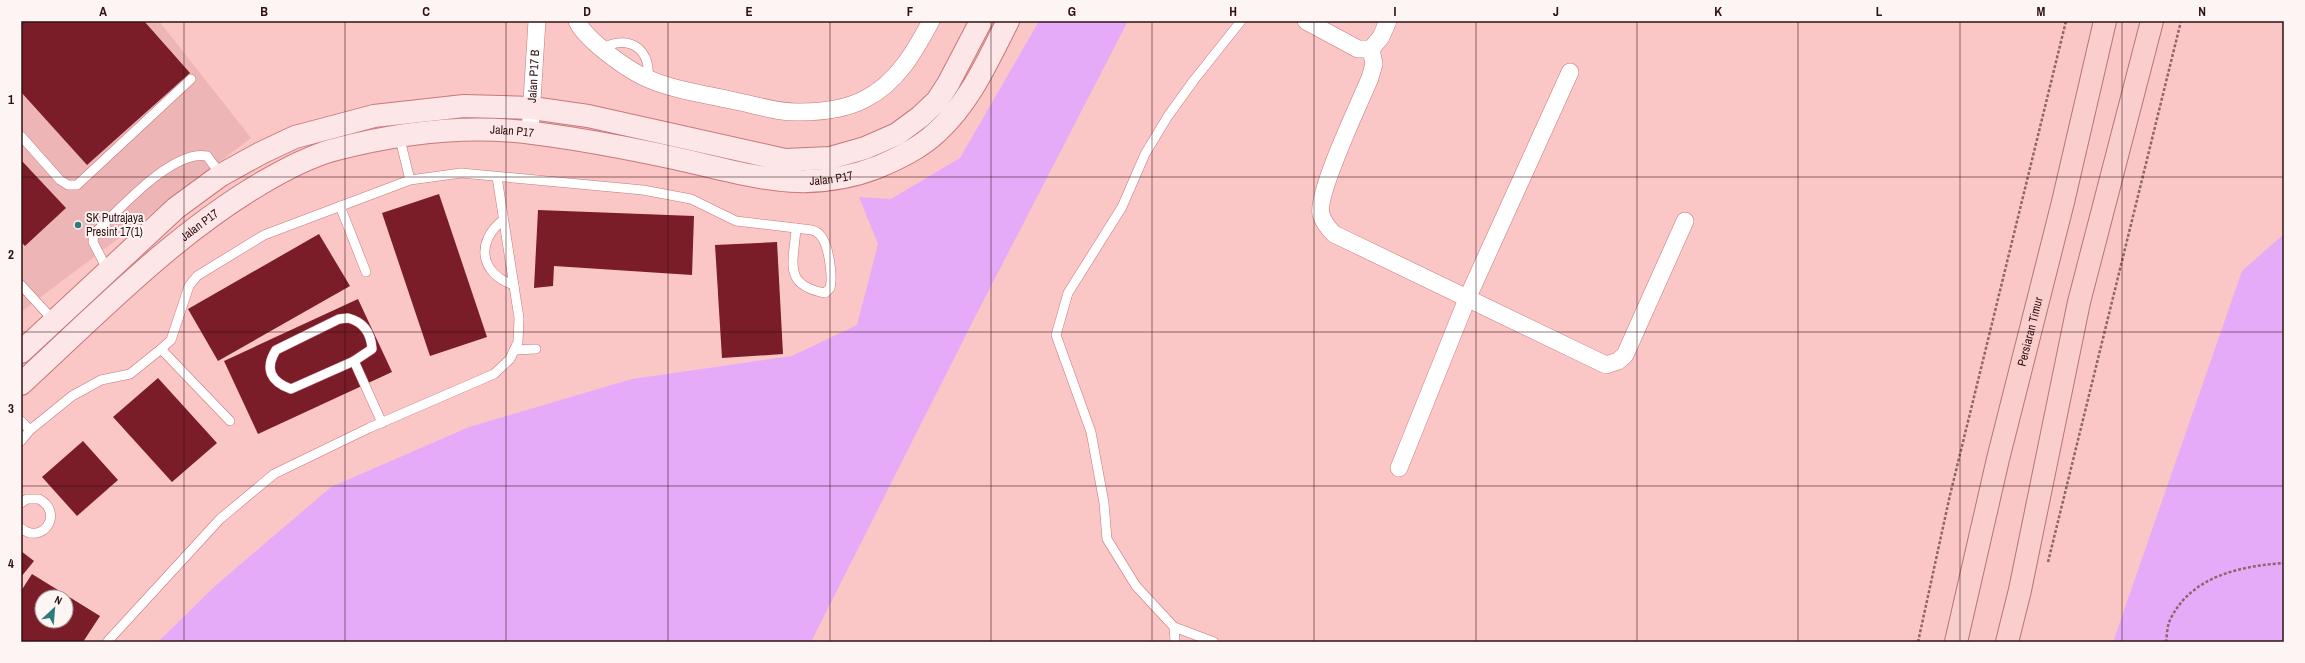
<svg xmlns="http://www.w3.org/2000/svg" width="2305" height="663" viewBox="0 0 2305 663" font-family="'Archivo Narrow',sans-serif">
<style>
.built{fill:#edb5b5}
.green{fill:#e6abf8}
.building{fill:#7b1c29;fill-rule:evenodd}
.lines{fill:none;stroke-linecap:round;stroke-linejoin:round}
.lane-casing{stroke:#c8787a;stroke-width:10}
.street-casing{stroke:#c8787a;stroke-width:18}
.secondary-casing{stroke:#c8787a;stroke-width:24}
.primary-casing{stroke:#b27677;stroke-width:24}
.path{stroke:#8f6667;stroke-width:2.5;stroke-dasharray:3 2;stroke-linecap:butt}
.lane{stroke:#fff;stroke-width:9}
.street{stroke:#fff;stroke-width:17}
.secondary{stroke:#fde6e7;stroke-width:22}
.primary{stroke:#fbcece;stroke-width:22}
.grid{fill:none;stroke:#2f1012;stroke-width:1;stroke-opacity:0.55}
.poi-dot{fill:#307a7c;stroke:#fdf4f4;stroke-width:1.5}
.labels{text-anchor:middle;stroke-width:4;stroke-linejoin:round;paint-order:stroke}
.street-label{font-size:12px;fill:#2f1012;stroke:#fdf4f4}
.poi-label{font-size:12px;fill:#2f1012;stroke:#fdf4f4;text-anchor:start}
.neatline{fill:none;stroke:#2f1012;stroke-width:1.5}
.grid-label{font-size:13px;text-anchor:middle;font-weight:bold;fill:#2f1012}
</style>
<rect width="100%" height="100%" fill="#fbc6c6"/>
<path class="built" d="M21,21H159L251,138L21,312Z"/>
<g class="green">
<path d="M1039,21H1128L974,319L811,642H158L214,587L331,487L469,427L632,379L792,356L857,325L878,244L859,197L891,199L960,158Z"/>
<path d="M2284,234V642H2113L2242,271Z"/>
</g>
<g class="building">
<path d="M21,21H144L190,73L87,165L21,92Z"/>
<path d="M21,160L66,208L25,246L21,242Z"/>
<path d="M439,194L487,337L430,356L382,213Z"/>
<path d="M538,210L694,216L692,275L554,266L553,286L534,288Z"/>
<path d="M319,234L350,286L218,361L188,309Z"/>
<path d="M777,242L783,354L722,358L715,245Z"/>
<path d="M358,299L392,372L258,434L224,361Z"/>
<path d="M158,378L217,443L172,482L113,417Z"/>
<path d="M83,441L118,480L77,516L42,477Z"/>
<path d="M21,551L34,561L21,577Z"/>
<path d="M32,574L100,616L83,642H21V591ZM42,597H66V621H42Z"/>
</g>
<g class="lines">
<defs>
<g id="lane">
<path d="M603,48C629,34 651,49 648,78"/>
<path d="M399,135L410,180"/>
<path d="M21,136L60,180L68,185H77L191,79"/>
<path d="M340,206L366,272"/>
<path d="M503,220C475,242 480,274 514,285"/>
<path d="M108,271L93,242L94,234C118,211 172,149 207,156L221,175"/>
<path d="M21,285L54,321"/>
<path d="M348,318C364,322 371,333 372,349L354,361L291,389C271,382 264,369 276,350L339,319Z"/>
<path d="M161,349L230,421"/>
<path d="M514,350L536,349"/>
<path d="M354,361L382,423"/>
<path d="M21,421L30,430"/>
<path d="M21,441L30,430L72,396L101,380L130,374L161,349L171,340L189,286L197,276L264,235L410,180L461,173L643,190L691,199L736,221L812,230C815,231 818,232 820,235C829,244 833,277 830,288L825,293C782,285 794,262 796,228"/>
<path d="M21,503L27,499H39C65,513 42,546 21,528"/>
<path d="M1174,627L1214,642"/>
<path d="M107,642L220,519L274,474L369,428L494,374L510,359L518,342L519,318L497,177"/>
<path d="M1175,642L1174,627L1136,586L1107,539L1104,503L1091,432L1056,335L1068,293L1122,207L1145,154L1168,116L1194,80L1241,21"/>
</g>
<g id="street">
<path d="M577,21C585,39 625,68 644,77C672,90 704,94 735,101C756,105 779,113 800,112C822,112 846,109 865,99C897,83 915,51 931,21"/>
<path d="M1306,21L1358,49H1371L1381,37L1388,21"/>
<path d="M1371,49L1374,64L1370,78C1360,102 1316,194 1321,214C1323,222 1328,228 1334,234L1606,365L1618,361L1625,355L1685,221"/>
<path id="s1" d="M530,132L537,21"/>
<path d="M1399,468L1467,299L1570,72"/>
</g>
<g id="secondary">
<path d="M21,352L176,208L221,175L261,153L295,137L374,116L464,106L532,108L588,116L785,160L830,158L865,148L897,134L920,117L937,101L948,84L981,21"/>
<path id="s2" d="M21,384C97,314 171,237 260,184C282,171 308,157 333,150C398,133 465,124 533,133C580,139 628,148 674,158C748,174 803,196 878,167C899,158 920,148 937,132C970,102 988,60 1008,21"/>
</g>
<g id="primary">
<path id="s3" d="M1956,642L1998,459L2063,202L2105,21"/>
<path d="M2007,642L2020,590L2079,302L2152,21"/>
</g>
</defs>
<use href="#lane" class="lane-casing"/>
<use href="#street" class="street-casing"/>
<use href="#secondary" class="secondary-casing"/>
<use href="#primary" class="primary-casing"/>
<g class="path">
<path d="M2048,562L2181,21"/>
<path d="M1918,642L1950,495L2066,21"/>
<path d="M2166,642C2167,635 2167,625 2171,618C2192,576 2241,566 2284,563"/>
</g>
<use href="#lane" class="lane"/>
<use href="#street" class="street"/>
<use href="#secondary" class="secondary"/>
<use href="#primary" class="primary"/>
</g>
<path class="grid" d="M184,21V642M345,21V642M506,21V642M668,21V642M830,21V642M991,21V642M1152,21V642M1314,21V642M1476,21V642M1637,21V642M1798,21V642M1960,21V642M2122,21V642M21,177H2284M21,332H2284M21,486H2284"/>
<circle class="poi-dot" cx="78" cy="225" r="4"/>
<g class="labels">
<g class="street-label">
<text dy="4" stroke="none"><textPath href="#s1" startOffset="56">Jalan P17 B</textPath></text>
<text dy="4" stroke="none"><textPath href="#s2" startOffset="574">Jalan P17</textPath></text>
<text dy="4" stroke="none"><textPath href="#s2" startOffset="898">Jalan P17</textPath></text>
<text dy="4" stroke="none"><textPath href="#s2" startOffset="239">Jalan P17</textPath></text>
<text dy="4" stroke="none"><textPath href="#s3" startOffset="319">Persiaran Timur</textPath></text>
</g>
<g class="poi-label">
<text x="86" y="222">SK Putrajaya<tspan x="86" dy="14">Presint 17(1)</tspan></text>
</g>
</g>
<rect width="2305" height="663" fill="none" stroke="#fdf4f4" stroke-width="44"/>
<g transform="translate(54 609) rotate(26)"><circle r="19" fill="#fdf4f4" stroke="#ab999a"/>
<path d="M0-3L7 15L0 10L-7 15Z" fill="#307a7c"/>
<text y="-6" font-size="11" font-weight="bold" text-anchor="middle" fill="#2f1012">N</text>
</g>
<rect x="22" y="22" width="2261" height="619" class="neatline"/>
<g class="grid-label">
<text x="103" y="16">A</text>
<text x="264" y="16">B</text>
<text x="426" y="16">C</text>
<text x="587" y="16">D</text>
<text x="749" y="16">E</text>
<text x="910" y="16">F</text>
<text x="1072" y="16">G</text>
<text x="1233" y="16">H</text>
<text x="1395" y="16">I</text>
<text x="1556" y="16">J</text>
<text x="1718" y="16">K</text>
<text x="1879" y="16">L</text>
<text x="2041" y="16">M</text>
<text x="2202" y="16">N</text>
<text x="11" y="104">1</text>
<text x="11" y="259">2</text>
<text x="11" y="413">3</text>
<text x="11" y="568">4</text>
</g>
</svg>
